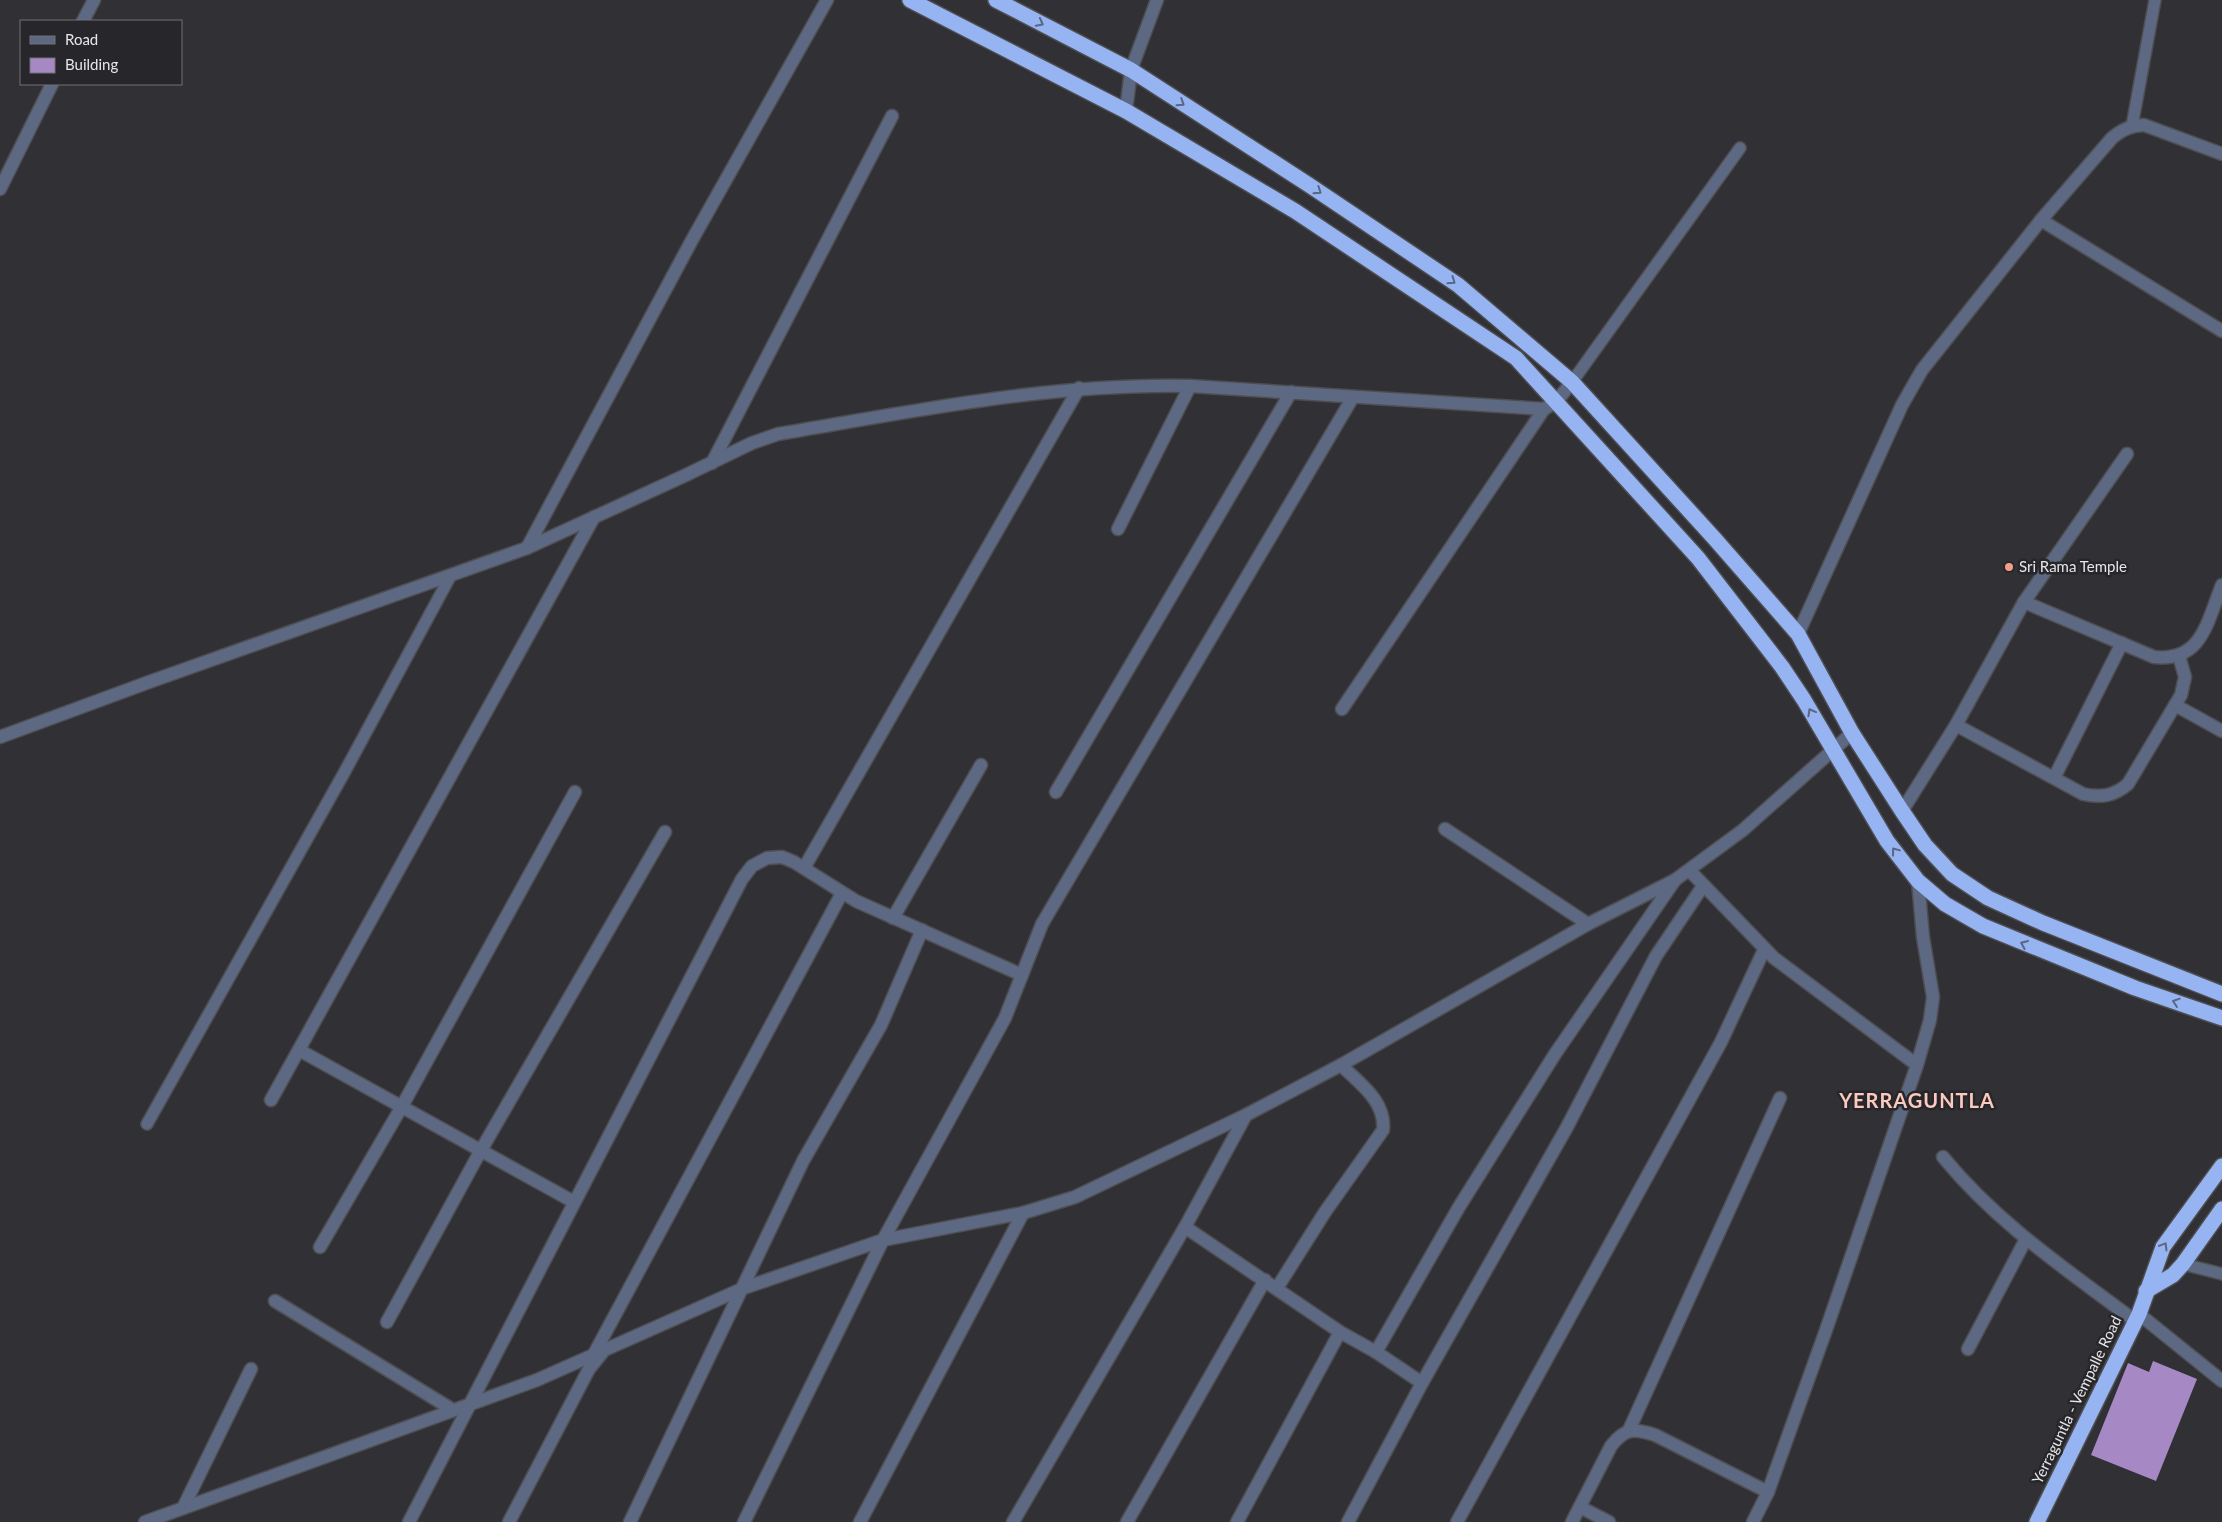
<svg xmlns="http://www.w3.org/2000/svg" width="2222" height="1522" viewBox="0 0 2222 1522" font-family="Lato,sans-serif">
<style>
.building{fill:#a688c5}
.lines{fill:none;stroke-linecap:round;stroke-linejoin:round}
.lane-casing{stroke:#4e4e52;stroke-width:14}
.street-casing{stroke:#4e4e52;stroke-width:15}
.highway-casing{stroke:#4e4e52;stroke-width:18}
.lane{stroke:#5d6982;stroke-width:11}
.street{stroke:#5d6982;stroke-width:12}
.highway{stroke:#96b4f1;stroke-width:15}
.oneway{stroke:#596684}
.poi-dot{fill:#f49d8c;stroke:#27272b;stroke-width:2}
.labels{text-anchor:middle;stroke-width:5;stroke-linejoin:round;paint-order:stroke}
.poi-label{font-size:15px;fill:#e6e6e9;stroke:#27272b;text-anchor:start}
.street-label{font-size:15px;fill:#e6e6e9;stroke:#27272b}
.district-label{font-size:20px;font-weight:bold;letter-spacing:1px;fill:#fbc9be;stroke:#27272b}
</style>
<rect width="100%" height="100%" fill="#313135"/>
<path class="building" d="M2153,1361L2197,1379L2156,1481L2091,1455L2128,1363L2149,1372Z"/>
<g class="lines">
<defs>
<g id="lane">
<path d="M2132,126L2155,0"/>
<path d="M1572,382L1740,148"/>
<path d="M147,1124L344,773L451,575"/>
<path d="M2183,1264L2222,1274"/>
</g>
<g id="street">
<path d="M83,21L94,0"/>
<path d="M1126,111L1131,70L1157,0"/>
<path d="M0,189L52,84"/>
<path d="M2041,220L2222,331"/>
<path d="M712,463L892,116"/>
<path d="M1118,529L1190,386"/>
<path d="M527,548L692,240L827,0"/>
<path d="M2024,602L2154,657C2202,662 2207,622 2222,585"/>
<path d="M1798,634L1902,405L1922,370L2041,220L2112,138C2123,129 2130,126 2144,125L2222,154"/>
<path d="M2175,705L2222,731"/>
<path d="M1342,709L1544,409"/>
<path d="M1956,725L2083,794C2101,798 2114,796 2128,784L2181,695L2185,677L2179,656"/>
<path d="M0,737L149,682L527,548L686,475L752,443L778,434C915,411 1050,383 1190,386L1544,409L1556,402L1572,382"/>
<path d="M2054,778L2122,643"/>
<path d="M1056,792L1291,392"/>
<path d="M1902,811L1956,725L2024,602L2127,454"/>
<path d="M1445,829L1588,924"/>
<path d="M804,868L1079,388"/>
<path d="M1690,871L1774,958L1917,1065"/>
<path d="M893,918L981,765"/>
<path d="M299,1050L574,1202"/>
<path d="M271,1100L594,517"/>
<path d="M1943,1157C1998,1224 2066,1269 2135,1321"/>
<path d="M1185,1227L1340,1332L1376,1352L1422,1383"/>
<path d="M320,1247L401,1108L575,792"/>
<path d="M1277,1288L1325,1212L1383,1130C1386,1101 1360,1084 1341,1065"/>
<path d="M275,1301L453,1410"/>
<path d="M2139,1314L2222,1381"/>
<path d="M387,1322L480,1152L665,832"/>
<path d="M1968,1349L2026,1239"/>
<path d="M1376,1352L1459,1207L1555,1054L1675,880"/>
<path d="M594,1354L842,893"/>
<path d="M1629,1430L1780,1098"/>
<path d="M1580,1507L1609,1522"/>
<path d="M183,1508L251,1369"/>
<path d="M145,1522L537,1380L744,1288L883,1240L1023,1213L1075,1197L1246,1115L1341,1065L1588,924L1675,880L1743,830L1852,733"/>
<path d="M409,1522L742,879L752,866L767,858L782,857L794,862L856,901L1022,975"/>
<path d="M509,1522L589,1369L602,1353"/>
<path d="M630,1522L803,1161L881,1025L922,930"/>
<path d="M744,1522L883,1240L1005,1018L1042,924L1353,397"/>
<path d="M860,1522L1023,1213"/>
<path d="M1013,1522L1185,1227L1246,1115"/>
<path d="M1127,1522L1265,1280"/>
<path d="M1237,1522L1340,1332"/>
<path d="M1348,1522L1422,1383L1567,1127L1656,956L1703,886"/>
<path d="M1457,1522L1721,1042L1764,950"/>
<path d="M1572,1522L1611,1446C1625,1428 1634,1428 1655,1435L1768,1492"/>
<path d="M1753,1522L1768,1492L1826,1330L1917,1065L1930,1020L1933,997L1923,937L1918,881"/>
</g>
<g id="highway">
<path d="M910,0L1126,111L1295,211L1516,358L1698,558L1782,667L1804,700L1887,841L1918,881L1945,904L1983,926L2135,988L2222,1018"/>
<path d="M996,0L1131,70L1309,185L1458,285L1572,382L1714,538L1798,634L1852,733L1902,811L1925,845L1952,874L1988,898L2043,923L2222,994"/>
<path d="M2146,1291L2173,1275L2183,1264L2222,1209"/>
<path d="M2037,1522L2139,1314L2163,1247L2222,1166"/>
</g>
</defs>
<use href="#lane" class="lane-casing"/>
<use href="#street" class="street-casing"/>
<use href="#highway" class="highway-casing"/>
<use href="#lane" class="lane"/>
<use href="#street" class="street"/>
<use href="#highway" class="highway"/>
</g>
<defs><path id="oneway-chevron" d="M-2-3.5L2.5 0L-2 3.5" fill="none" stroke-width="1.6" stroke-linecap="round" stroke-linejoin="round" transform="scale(1.25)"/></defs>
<g class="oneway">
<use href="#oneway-chevron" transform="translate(1040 23) rotate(28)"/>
<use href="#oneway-chevron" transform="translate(1181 103) rotate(33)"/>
<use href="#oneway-chevron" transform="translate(1318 191) rotate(34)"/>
<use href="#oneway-chevron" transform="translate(1452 281) rotate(35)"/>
<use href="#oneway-chevron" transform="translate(1811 712) rotate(-119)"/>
<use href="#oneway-chevron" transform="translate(1895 851) rotate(-127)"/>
<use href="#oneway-chevron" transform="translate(2024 944) rotate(-157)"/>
<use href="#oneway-chevron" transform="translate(2176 1002) rotate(-161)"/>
<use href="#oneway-chevron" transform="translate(2164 1246) rotate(-59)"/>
</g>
<circle class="poi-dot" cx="2009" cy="567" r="5"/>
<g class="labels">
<g class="poi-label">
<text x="2019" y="572">Sri Rama Temple</text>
</g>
<g class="street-label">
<text transform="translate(2077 1400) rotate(-64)" y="5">Yerraguntla - Vempalle Road</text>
</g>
<g class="district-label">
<text x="1917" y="1108">YERRAGUNTLA</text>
</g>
</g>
<rect x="20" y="20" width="162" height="65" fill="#27272b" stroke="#737377"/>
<rect x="30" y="36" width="25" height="8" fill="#5d6982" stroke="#737377"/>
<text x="65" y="45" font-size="15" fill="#e6e6e9">Road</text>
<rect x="30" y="58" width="25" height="15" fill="#a688c5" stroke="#737377"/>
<text x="65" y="70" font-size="15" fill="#e6e6e9">Building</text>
</svg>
